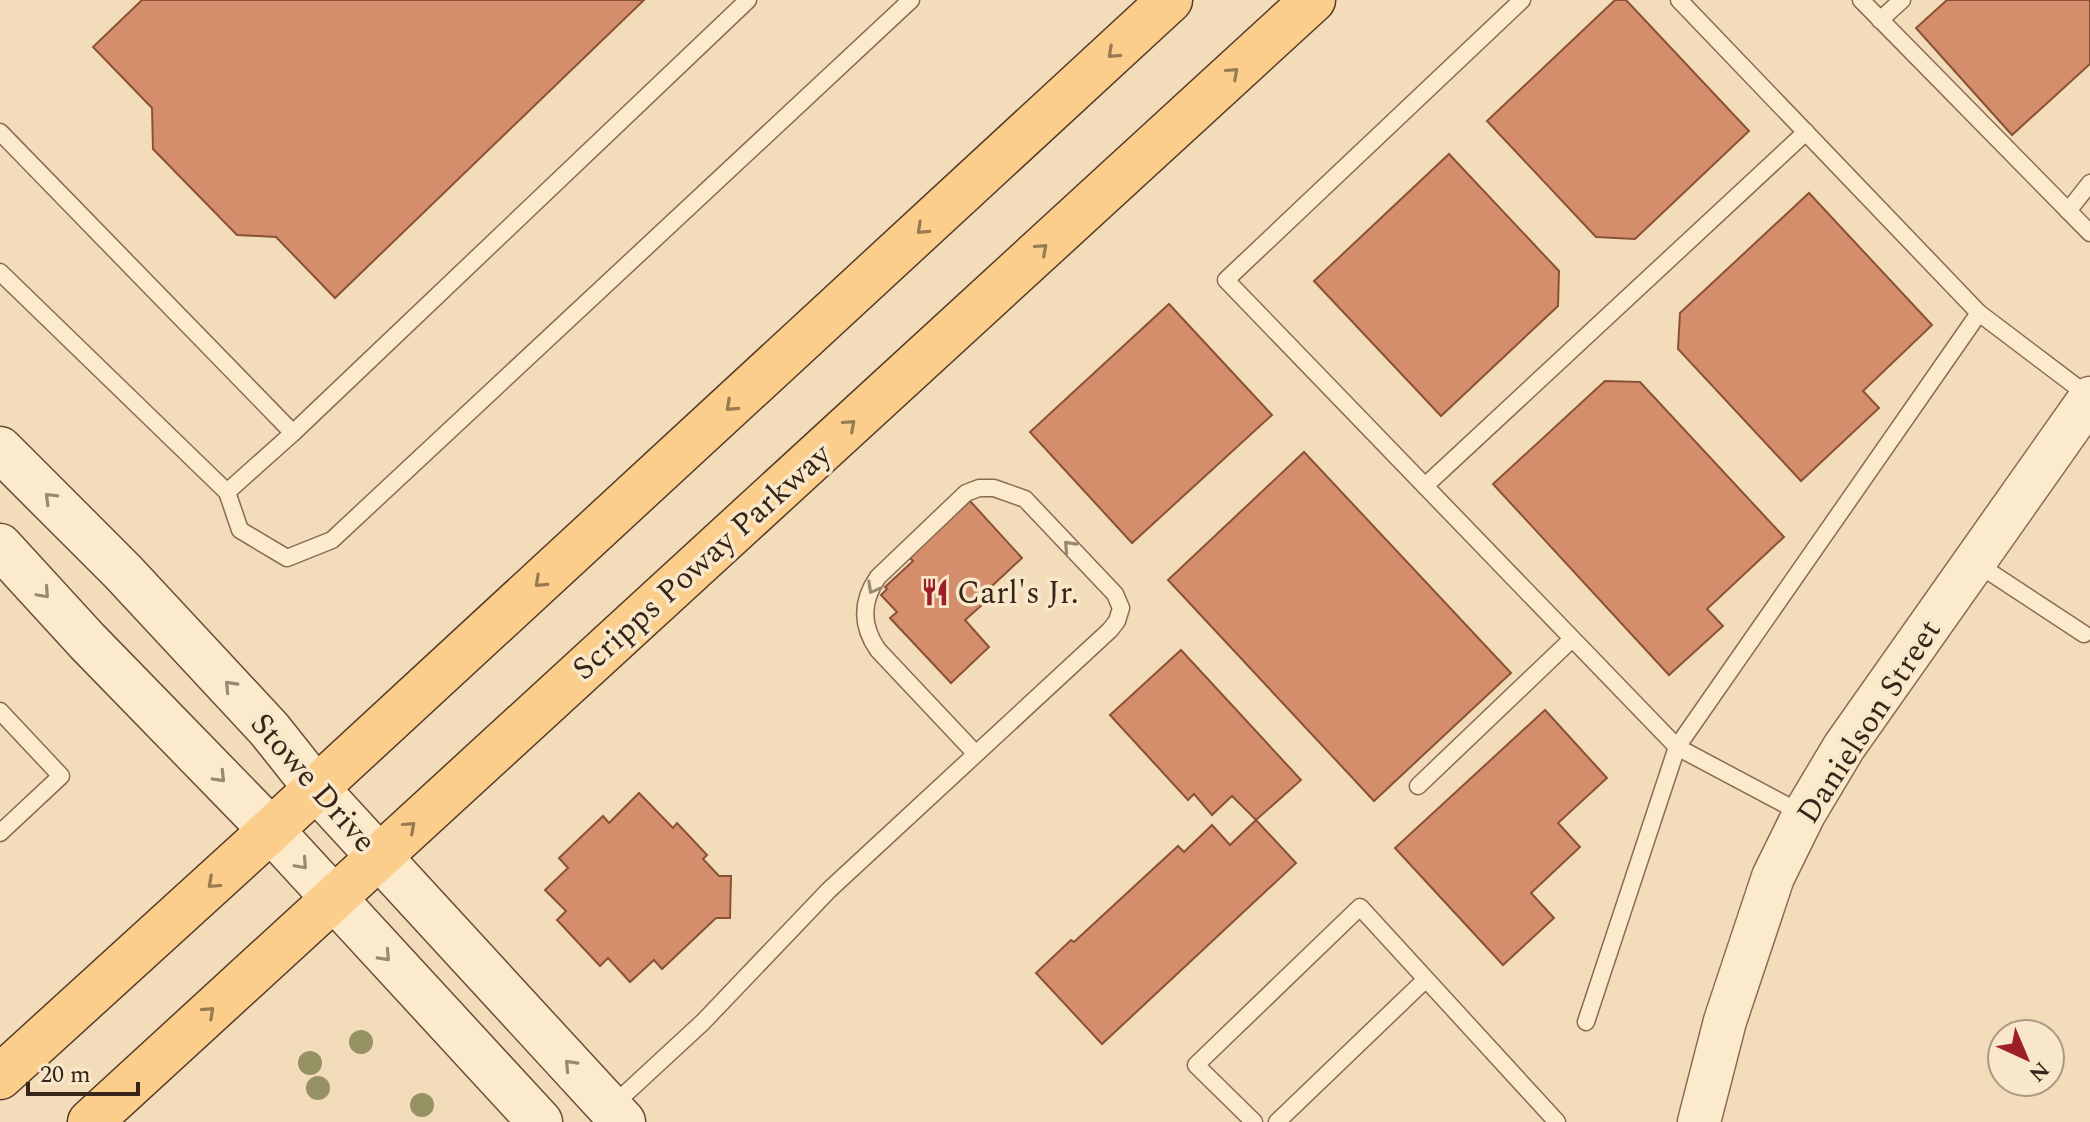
<svg xmlns="http://www.w3.org/2000/svg" width="2090" height="1122" viewBox="0 0 2090 1122" font-family="Spectral,serif">
<style>
.building{fill:#d48e6b;stroke:#8b5136;stroke-width:2}
.lines{fill:none;stroke-linecap:round;stroke-linejoin:round}
.service-casing{stroke:#8a6b52;stroke-width:19}
.tertiary-casing{stroke:#8a6b52;stroke-width:45}
.secondary-casing{stroke:#6b4c36;stroke-width:47}
.primary-casing{stroke:#563a28;stroke-width:47}
.service{stroke:#fceacd;stroke-width:16}
.tertiary{stroke:#fceacd;stroke-width:42}
.secondary{stroke:#fceacd;stroke-width:44}
.primary{stroke:#fbcf8b;stroke-width:44}
.tree{fill:#979263}
.oneway{stroke:#997a52}
.oneway2{stroke:#9a8873}
.labels{text-anchor:middle;stroke-width:7;stroke-linejoin:round;paint-order:stroke}
.street-label{font-size:32px;fill:#372519;stroke:#f9e7c9}
.poi-label{font-size:32px;fill:#372519;stroke:#f9e7c9;text-anchor:start}
</style>
<rect width="100%" height="100%" fill="#f2dcb9"/>
<g class="building">
<path d="M142,0H644L335,298L276,237L237,235L153,149L152,108L93,47Z"/>
<path d="M1615,0H1626L1749,131L1635,239L1596,237L1487,121Z"/>
<path d="M1947,0H2090V64L2012,135L1916,28Z"/>
<path d="M1449,154L1559,271L1558,306L1441,416L1314,281Z"/>
<path d="M1809,193L1932,325L1863,391L1879,408L1801,481L1678,349L1680,313Z"/>
<path d="M1169,304L1272,415L1132,543L1030,432Z"/>
<path d="M1605,381L1640,382L1784,537L1707,609L1723,626L1669,675L1493,484Z"/>
<path d="M1304,452L1511,673L1374,801L1168,580Z"/>
<path d="M970,501L1022,558L977,600L982,605L965,620L989,647L951,683L890,618L897,612L881,595L887,589L885,587L913,561L909,557Z"/>
<path d="M1181,650L1301,780L1256,820L1232,796L1212,815L1194,794L1188,800L1110,715Z"/>
<path d="M1545,710L1607,778L1558,823L1580,847L1531,893L1554,918L1503,965L1395,848Z"/>
<path d="M639,793L673,828L677,823L707,855L703,859L719,876H731L730,918H716L662,969L654,960L630,982L608,958L600,966L557,920L566,911L545,890L568,868L559,858L603,816L609,823Z"/>
<path d="M1256,820L1296,863L1102,1044L1036,973L1071,940L1074,942L1178,846L1184,852L1212,825L1230,845Z"/>
</g>
<g class="lines">
<defs>
<g id="service">
<path d="M1522,0L1226,280L1677,747L1979,313L2090,397"/>
<path d="M1679,0L1979,313"/>
<path d="M1861,0L2090,233"/>
<path d="M1880,20L1902,0"/>
<path d="M0,132L293,433L227,492"/>
<path d="M2068,211L2090,183"/>
<path d="M0,272L227,492L240,530L287,558L332,540L911,0"/>
<path d="M293,433L748,0"/>
<path d="M1425,486L1806,132"/>
<path d="M1976,563L2084,634"/>
<path d="M0,711L61,776L0,833"/>
<path d="M1418,786L1572,639"/>
<path d="M1586,1022L1677,747L1803,814"/>
<path d="M611,1107L703,1022L829,890L1110,630L1117,621L1121,608L1115,594L1025,499L994,488H979L966,493L878,577C861,601 861,626 878,650L976,754"/>
<path d="M1254,1122L1196,1065L1360,907L1557,1122"/>
<path d="M1277,1122L1425,980"/>
</g>
<path id="tertiary" d="M1699,1122L1725,1021L1773,877L1804,814L1844,747L2090,398"/>
<g id="secondary">
<path d="M0,449L123,572L269,729L316,788L623,1122"/>
<path d="M0,546L87,641L271,830L540,1122"/>
</g>
<g id="primary">
<path d="M0,1077L271,830L1170,0"/>
<path d="M90,1122L1313,0"/>
</g>
</defs>
<use href="#service" class="service-casing"/>
<use href="#tertiary" class="tertiary-casing"/>
<use href="#secondary" class="secondary-casing"/>
<use href="#primary" class="primary-casing"/>
<use href="#service" class="service"/>
<use href="#tertiary" class="tertiary"/>
<use href="#secondary" class="secondary"/>
<use href="#primary" class="primary"/>
</g>
<g class="tree">
<circle cx="361" cy="1042" r="12"/>
<circle cx="310" cy="1063" r="12"/>
<circle cx="318" cy="1088" r="12"/>
<circle cx="422" cy="1105" r="12"/>
</g>
<defs><path id="oneway-chevron" d="M-2-3.5L2.5 0L-2 3.5" fill="none" stroke-width="1.6" stroke-linecap="round" stroke-linejoin="round" transform="scale(2)"/></defs>
<g class="oneway">
<use href="#oneway-chevron" transform="translate(1113 53) rotate(137)"/>
<use href="#oneway-chevron" transform="translate(1233 73) rotate(-42)"/>
<use href="#oneway-chevron" transform="translate(922 229) rotate(137)"/>
<use href="#oneway-chevron" transform="translate(1042 249) rotate(-42)"/>
<use href="#oneway-chevron" transform="translate(731 406) rotate(137)"/>
<use href="#oneway-chevron" transform="translate(850 425) rotate(-42)"/>
<use href="#oneway-chevron" transform="translate(540 582) rotate(137)"/>
<use href="#oneway-chevron" transform="translate(410 827) rotate(-42)"/>
<use href="#oneway-chevron" transform="translate(213 883) rotate(138)"/>
<use href="#oneway-chevron" transform="translate(209 1012) rotate(-43)"/>
</g>
<g class="oneway2">
<use href="#oneway-chevron" transform="translate(50 498) rotate(-135)"/>
<use href="#oneway-chevron" transform="translate(1069 546) rotate(-133)"/>
<use href="#oneway-chevron" transform="translate(873 588) rotate(119)"/>
<use href="#oneway-chevron" transform="translate(44 593) rotate(48)"/>
<use href="#oneway-chevron" transform="translate(230 686) rotate(-133)"/>
<use href="#oneway-chevron" transform="translate(220 777) rotate(46)"/>
<use href="#oneway-chevron" transform="translate(302 864) rotate(48)"/>
<use href="#oneway-chevron" transform="translate(385 956) rotate(47)"/>
<use href="#oneway-chevron" transform="translate(570 1065) rotate(-133)"/>
</g>
<defs>
<symbol id="restaurant-bare" viewBox="-9 -9 18 18"><path d="M-5-6h1v4h1v-4h1v4h1v-4h1v5L-1.5 .5V6h-2V.5L-5-1ZM5-6V6H3V1.5H1.5Q1.5-4 5-6Z" fill="#9e1d28" stroke="#f9e7c9" stroke-width="2.5" paint-order="stroke"/></symbol>
</defs>
<g fill-rule="evenodd">
<use href="#restaurant-bare" x="915" y="572" width="40" height="40"/>
</g>
<g class="labels">
<g class="street-label">
<text transform="translate(701 561) rotate(-42)" y="11">Scripps Poway Parkway</text>
<text transform="translate(1868 721) rotate(-57)" y="11">Danielson Street</text>
<text transform="translate(314 782) rotate(49)" y="11">Stowe Drive</text>
</g>
<g class="poi-label">
<text x="957" y="603">Carl's Jr.</text>
</g>
</g>
<g transform="translate(2026 1058) rotate(136)"><circle r="38" fill="#f9e7c9" stroke="#ab9983" stroke-width="2"/>
<path d="M0-6L14 30L0 20L-14 30Z" fill="#9e1d28"/>
<text y="-12" font-size="22" font-weight="bold" text-anchor="middle" fill="#372519">N</text>
</g>
<path d="M28 1082v12h110v-12" fill="none" stroke="#372519" stroke-width="4"/>
<text x="40" y="1082" font-size="24" fill="#372519" stroke="#f9e7c9" stroke-width="6" paint-order="stroke">20 m</text>
</svg>
